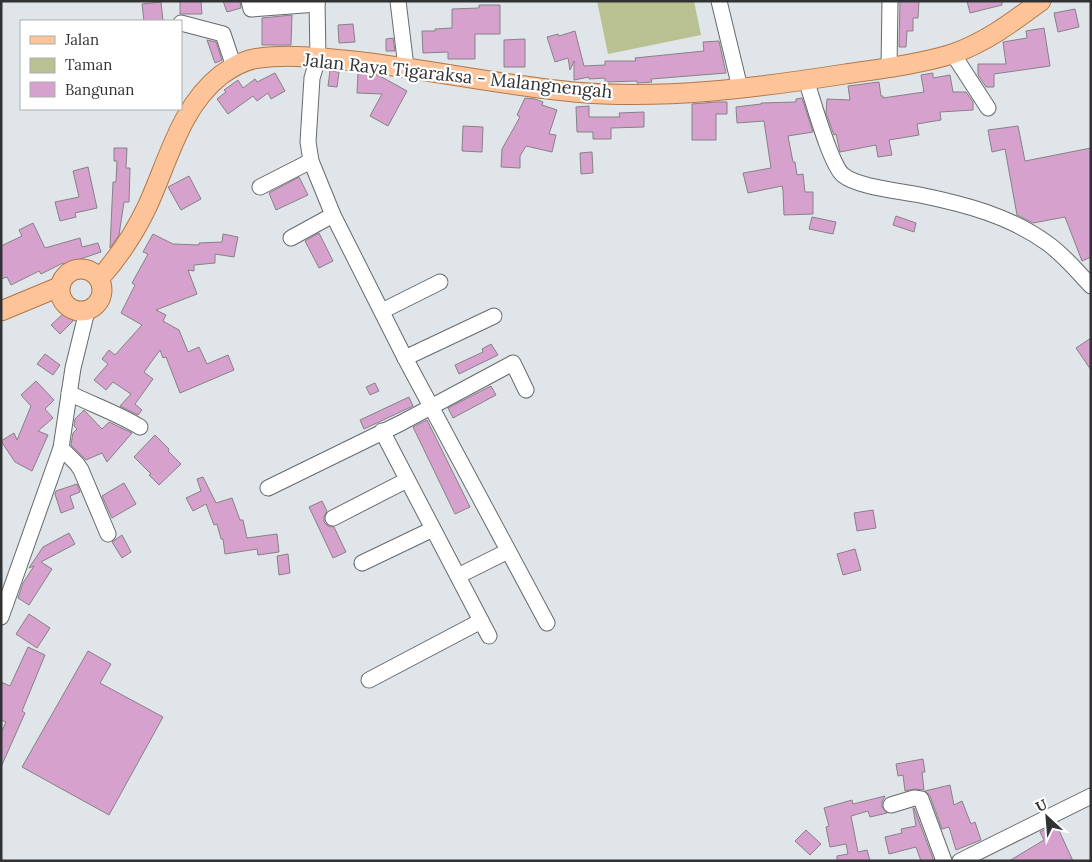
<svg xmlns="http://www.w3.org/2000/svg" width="1092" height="862" viewBox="0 0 1092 862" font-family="Lora,serif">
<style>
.green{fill:#b9c193}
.building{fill:#d7a1ce;stroke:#868285}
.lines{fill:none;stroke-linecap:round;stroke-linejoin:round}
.minor-casing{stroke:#656a6d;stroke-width:17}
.major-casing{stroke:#b37849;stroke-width:21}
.minor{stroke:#fff;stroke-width:15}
.major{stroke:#fcc498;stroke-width:19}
.labels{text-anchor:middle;stroke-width:4.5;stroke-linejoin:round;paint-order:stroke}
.street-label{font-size:18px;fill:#303234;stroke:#fff}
</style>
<rect width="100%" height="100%" fill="#e0e5e9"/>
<path class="green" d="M597,1H694L701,35L608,54Z"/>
<g class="building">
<path d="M180,1H201L202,14H180Z"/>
<path d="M223,1H240L241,8L227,12Z"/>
<path d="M900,1H919L918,18H913V31H907L906,47H899Z"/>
<path d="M967,1H1002V5L970,13Z"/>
<path d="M161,2L163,21H144L142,4Z"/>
<path d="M479,5H500V34H475V59H448V52L423,53L422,31H435V29L452,28V9L479,8Z"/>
<path d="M1075,9L1079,27L1058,32L1054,13Z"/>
<path d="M292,15L291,45H262V18Z"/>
<path d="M353,24L355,42L339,43L338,25Z"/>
<path d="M1044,28L1050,66L994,74V87H986L978,75V64H1006L1003,42L1027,38L1026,31Z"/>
<path d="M575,31L584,66L605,65V61H636L635,58L704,51L703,42L719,41L726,73L651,79L652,82L637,83V81L605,82V78L589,79V77L574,80V61L570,70L568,58L555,62L547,37L558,34L559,36Z"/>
<path d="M393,38L395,51H386V39Z"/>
<path d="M525,39V67H504V40Z"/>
<path d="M207,40L216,42L222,60L215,63Z"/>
<path d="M330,71L339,72L337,87L328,86Z"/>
<path d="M275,73L285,91L271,99L268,93L257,101L253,96L228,114L217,99L226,92L224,90L238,80L243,88L255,79L257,82Z"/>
<path d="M358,73L378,75L407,91L388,126L370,116L382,94L357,93Z"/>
<path d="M933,73V78L950,75L953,92H966L973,102V110L940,112L941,120L917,124L919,135L889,140L892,155L878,157L876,145L840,152L836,134L834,135L826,113L827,99L850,100L848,86L879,82L881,96H883V98L924,92L921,75Z"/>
<path d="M525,98L535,99L543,102L542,105L557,110L549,134L556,135L552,152L526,146L520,156V168L501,167L502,149L520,117L517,115Z"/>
<path d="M802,98L813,132L788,136L793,162H795L797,175L803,174L805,192H813V214L784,215L783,190L782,186L748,193L743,173L771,168L764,121L737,123L736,107L761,104V103L796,102V99Z"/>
<path d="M716,102H727V114H716V140H692V104Z"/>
<path d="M589,106V117H620L619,113L644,112V127L611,128V139H593V132H577L576,107Z"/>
<path d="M463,126L483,127L482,152L462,151Z"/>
<path d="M1018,126L1025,161L1091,148V257L1082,261L1065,217L1033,223L1017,215L1005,149L992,152L988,130Z"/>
<path d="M114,148H127L126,168H130L129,202H124L119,235L110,248L113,182H116L117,161H114Z"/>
<path d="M592,152L593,173L581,174L580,153Z"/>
<path d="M88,167L97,208L75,213L76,217L60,221L55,202L79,197L73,171Z"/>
<path d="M189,176L201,199L181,210L168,187Z"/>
<path d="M299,177L308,195L276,210L269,193Z"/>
<path d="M896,216L916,223L914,232L893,225Z"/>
<path d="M812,217L836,222L833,234L809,229Z"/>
<path d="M33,223L45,248L80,238L82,247L98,243L101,252L63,265V263L41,274L39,271L11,285L7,277L1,279V246L22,236L19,230Z"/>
<path d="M319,233L333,261L319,268L305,241Z"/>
<path d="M153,234L173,244L199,245V243L222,242L223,234L238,237L234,257L215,254V263L194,265V271L188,270L197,294L156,310L166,315L163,321L179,330L188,352L199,347L207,364L228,355L234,370L180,393L166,357L163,358L160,350L144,372L153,379L135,404L142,410L138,415L120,406L131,394L113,382L106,390L94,380L108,364L102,359L109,350L115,355L142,325L121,313L135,285L132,283L148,254L143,252Z"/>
<path d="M65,312L73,321L60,334L51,325Z"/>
<path d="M1091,338V370L1076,348Z"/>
<path d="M491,344L498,355L459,374L455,365L483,352L482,349Z"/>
<path d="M45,354L60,365L53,375L37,364Z"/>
<path d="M36,381L54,400L45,409L53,418L38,431L48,435L32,471L15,462L1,441L14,433L17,440L31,406L21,395Z"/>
<path d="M375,383L379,391L370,395L366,387Z"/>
<path d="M491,386L496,395L453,418L448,408Z"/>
<path d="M409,397L413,406L364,429L360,420Z"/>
<path d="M84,410L102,429L109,422L132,433L107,462L102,453L86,460L71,445L73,433L77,429L74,426L75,419Z"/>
<path d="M427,420L470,507L455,514L413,427Z"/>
<path d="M155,435L169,449L168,451L181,464L159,485L149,475L151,474L134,457Z"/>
<path d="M203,477L216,503L232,498L240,520H243L247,538L277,534L279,552L258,555L257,549L225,554L223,539H221L217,524L214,525L206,504L193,511L186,498L201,491L197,479Z"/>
<path d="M124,483L136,504L112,518L102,496Z"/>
<path d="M77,484L80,492L70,496L74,508L61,513L55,494L56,491Z"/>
<path d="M322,501L327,511L324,517V522L328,526L334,527L346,552L333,558L309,507Z"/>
<path d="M873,510L876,528L857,531L854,513Z"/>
<path d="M69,533L75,544L41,562L52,569L29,605L18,598L23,583L34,566L29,568L43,547Z"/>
<path d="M122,535L131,552L122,558L112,542Z"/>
<path d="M855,549L861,570L843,575L837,554Z"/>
<path d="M288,554L290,573L279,575L277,556Z"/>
<path d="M29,614L50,628L37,648L16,634Z"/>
<path d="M28,647L45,655L22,711L25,713L1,767V733L6,722L1,720V682L10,686Z"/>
<path d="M88,651L111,664L100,683L163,717L109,815L22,767Z"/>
<path d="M923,759L925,772H922L924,790L915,789L905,791L903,775L898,776L896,764Z"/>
<path d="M950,785L954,805L962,801L971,824L975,822L981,840L956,850L949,827L942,829L930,796L925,791Z"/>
<path d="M885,796L882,802V807L887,813L870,817L868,811L851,816L858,852L867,850L870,861H837V856L848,854L846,844L830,847L826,827L829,826L824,808L852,800L853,804Z"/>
<path d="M913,808H914L934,861H921L916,847L889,854L885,837L902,833L901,829L916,826Z"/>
<path d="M1056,824L1073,861H1009L1044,840L1040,832Z"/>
<path d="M806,830L821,844L810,855L795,841Z"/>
</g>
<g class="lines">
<defs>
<g id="minor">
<path d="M249,1L251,9L317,4"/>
<path d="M317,1L318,58L312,78L308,142L311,161L333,215L405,358L547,623"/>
<path d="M398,1L406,67"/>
<path d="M719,1L740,88"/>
<path d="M181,23L223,34L234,67"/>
<path d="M953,54L988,108"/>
<path d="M889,68L890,1"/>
<path d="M806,80C813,100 830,164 843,175C857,187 901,191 920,195C964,204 1010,216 1047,243C1064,255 1077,271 1091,286"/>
<path d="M260,187L311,161"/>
<path d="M291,238L333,215"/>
<path d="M382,311L440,282"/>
<path d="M405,358L494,316"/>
<path d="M69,393C93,405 117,413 140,427"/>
<path d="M382,431L489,636"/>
<path d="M61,448L77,464L81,470L108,534"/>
<path d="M268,488L401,423L513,363L526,390"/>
<path d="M333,518L407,480"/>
<path d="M362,563L433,529"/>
<path d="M458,576L508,551"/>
<path d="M1,617L61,448L73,368L87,311"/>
<path d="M369,680L481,621"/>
<path d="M891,805L914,798L921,799L944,861"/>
<path d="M960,861L1091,796"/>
</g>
<g id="major">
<circle cx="81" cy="290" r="21"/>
<path d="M99,279C119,257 134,234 147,207C168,162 180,107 221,75C232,67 246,59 260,58C289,54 324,58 353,61C427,69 500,85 574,92C664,100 756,88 845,74C879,69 920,64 952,54C985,43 1014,21 1041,1"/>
<path d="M1,311L59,287"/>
</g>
</defs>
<use href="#minor" class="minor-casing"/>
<use href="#major" class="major-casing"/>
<use href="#minor" class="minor"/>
<use href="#major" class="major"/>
</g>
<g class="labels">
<g class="street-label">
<text transform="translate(458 76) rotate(6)" y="6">Jalan Raya Tigaraksa - Malangnengah</text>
</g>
</g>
<rect width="1092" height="862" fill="none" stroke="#303234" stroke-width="5"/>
<rect x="20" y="20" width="162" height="90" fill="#ffffff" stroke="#acadae"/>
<rect x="30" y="36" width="25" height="8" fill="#fcc498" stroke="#acadae"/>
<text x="65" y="45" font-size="15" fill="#303234">Jalan</text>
<rect x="30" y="58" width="25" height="15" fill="#b9c193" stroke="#acadae"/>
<text x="65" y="70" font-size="15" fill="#303234">Taman</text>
<rect x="30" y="82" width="25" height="15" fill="#d7a1ce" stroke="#acadae"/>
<text x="65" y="95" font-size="15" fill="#303234">Bangunan</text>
<g transform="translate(1047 817) rotate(334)" stroke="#ffffff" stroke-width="4" paint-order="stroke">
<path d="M0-4L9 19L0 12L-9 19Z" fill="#303234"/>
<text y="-8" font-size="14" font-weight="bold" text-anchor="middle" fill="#303234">U</text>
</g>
</svg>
